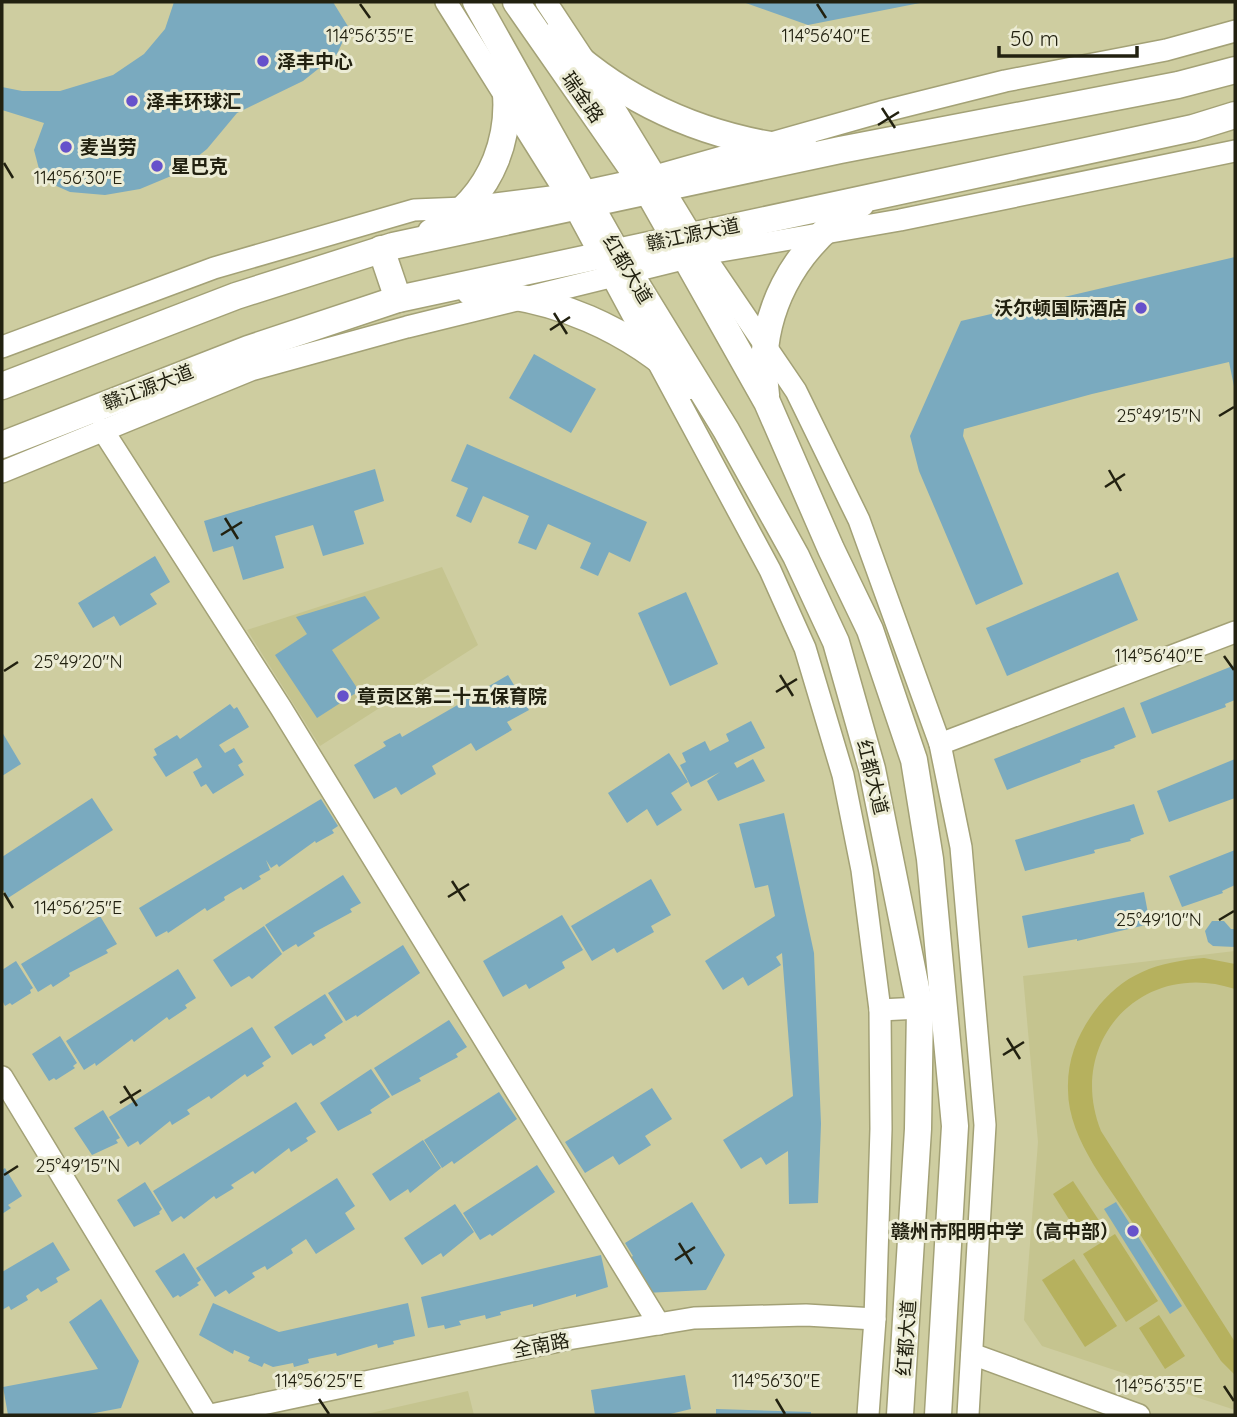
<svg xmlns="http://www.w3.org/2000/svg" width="1237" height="1417" viewBox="0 0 1237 1417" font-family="Quicksand,'Noto Sans SC',sans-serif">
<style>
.built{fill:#c5c48f}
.pitch{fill:#b6b15e}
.building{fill:#7aaabf}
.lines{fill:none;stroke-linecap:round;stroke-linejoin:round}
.minor-casing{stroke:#a3a176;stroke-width:24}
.major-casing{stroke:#a3a176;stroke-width:29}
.minor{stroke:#fff;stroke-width:21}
.major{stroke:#fff;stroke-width:26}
.ticks{fill:none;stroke:#222110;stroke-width:2.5}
.poi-dot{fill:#6651cb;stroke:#ececd5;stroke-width:2.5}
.labels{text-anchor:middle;stroke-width:6;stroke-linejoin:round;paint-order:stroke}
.poi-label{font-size:19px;font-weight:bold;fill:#222110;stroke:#ececd5;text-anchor:start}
.street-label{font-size:19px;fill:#222110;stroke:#ececd5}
.ticks-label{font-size:18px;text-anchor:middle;fill:#222110;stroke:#ececd5;stroke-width:6;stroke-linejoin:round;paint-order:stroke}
</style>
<rect width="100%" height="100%" fill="#cecda0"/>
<g class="built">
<path d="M442,567L478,645L320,746L247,630Z"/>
<path d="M1235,951V1410L1042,1346L1024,1320L1038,1142L1023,976Z"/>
<path d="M468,1391L474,1415H362Z"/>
</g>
<g class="pitch">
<path d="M1204,958L1235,964V989C1143,958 1065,1041 1101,1131L1235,1342V1375L1221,1361C1193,1318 1166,1275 1138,1231C1113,1191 1068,1141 1068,1090C1067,1061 1077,1035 1094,1012C1123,973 1157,962 1204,958Z"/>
<path d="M1073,1181L1100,1222L1079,1235L1053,1194Z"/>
<path d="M1115,1234L1158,1301L1126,1322L1083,1254Z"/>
<path d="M1074,1259L1117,1326L1085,1347L1042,1280Z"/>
<path d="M1159,1315L1185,1356L1165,1369L1139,1328Z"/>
</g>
<g class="building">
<path d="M174,2H333L349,28L337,54L303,81L237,113L207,149L176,174L140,189L105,195L70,192L52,184L39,169L34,150L44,123L2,110V87L22,91H60L113,75L144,54L165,29Z"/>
<path d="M743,2H920V3L808,25Z"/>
<path d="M1235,257V391L1229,362L1092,394L964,429L963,436L1023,584L976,605L919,471L910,436L961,321Z"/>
<path d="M534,354L596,389L571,433L509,398Z"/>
<path d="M467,444L647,522L630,562L609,552L598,576L580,568L591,543L548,524L536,550L518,543L529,516L483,496L471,523L456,516L468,488L451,481Z"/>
<path d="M375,469L384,501L354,511L364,544L323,556L313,525L275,536L284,568L243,580L233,546L213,552L204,521Z"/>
<path d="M155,556L170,582L150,594L157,604L120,626L114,616L93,628L78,603Z"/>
<path d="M1118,572L1138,620L1007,676L986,628Z"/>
<path d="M686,592L718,664L670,686L638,613Z"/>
<path d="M365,596L380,618L332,650L359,691L317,718L275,655L307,634L296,617Z"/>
<path d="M1235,665V700L1225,704L1226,707L1152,734L1140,703Z"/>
<path d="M508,675L529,710L507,722L512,730L476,751L471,743L432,766L436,774L401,795L396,787L374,799L354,765L386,746L383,742L400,733L402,737L461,703L458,699L475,690L477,693Z"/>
<path d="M230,704L234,709L237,707L249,727L219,745L225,753L234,748L243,762L238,765L244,775L213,794L206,784L201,787L193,772L202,767L197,758L166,777L153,757L157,755L154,749L177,735L180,739Z"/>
<path d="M1124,707L1136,737L1114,746L1115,748L1080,760L1081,762L1007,790L994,759Z"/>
<path d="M751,721L765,748L734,763L737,768L753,759L765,781L718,801L707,781L720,772L691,787L680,765L686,762L682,753L705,741L710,751L729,741L726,734Z"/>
<path d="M2,732L21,764L2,776Z"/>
<path d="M669,753L688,782L671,793L682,810L657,826L647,809L627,823L608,793Z"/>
<path d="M1235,759V798L1169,822L1157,791Z"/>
<path d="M92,798L113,830L8,898L2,888V857Z"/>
<path d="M321,799L338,826L332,830L334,833L316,843L315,841L279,867L277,864L271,868L266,860L270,870L259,876L261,879L243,890L241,887L224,897L225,900L207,911L205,908L168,933L167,931L156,937L139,908Z"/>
<path d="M1134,804L1144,834L1130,839L1131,841L1094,850L1095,853L1025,871L1015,840Z"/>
<path d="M784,813L814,953L821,1124L818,1203L789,1204L788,1151L766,1165L761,1157L741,1169L723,1140L793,1096L782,953L776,957L781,965L748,986L743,977L723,990L705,961L775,916L768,885L755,888L739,824Z"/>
<path d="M1235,850V885L1222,891L1223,893L1182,907L1169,876Z"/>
<path d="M343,875L361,903L350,909L352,912L313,933L315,936L298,947L296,944L283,952L265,925Z"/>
<path d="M651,879L671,915L651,926L654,932L617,953L614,948L592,961L571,926Z"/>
<path d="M1144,892L1150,924L1077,941V939L1028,948L1022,916Z"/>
<path d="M562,915L583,950L562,962L565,968L529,989L526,984L503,997L483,961Z"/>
<path d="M100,916L117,944L106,950L108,953L69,973L70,976L53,987L51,984L38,992L21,964Z"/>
<path d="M1212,921H1224L1231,929H1235V947L1213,946L1208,942L1205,931Z"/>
<path d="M264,926L282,954L252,979L249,976L231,987L213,960Z"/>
<path d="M403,945L420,973L357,1017L356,1015L346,1021L328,993Z"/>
<path d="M16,961L33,988L30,990L31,993L12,1005L10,1003L5,1006L2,1000V970Z"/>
<path d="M178,969L196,998L185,1005L187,1008L169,1020L167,1017L134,1042L132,1039L96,1066L95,1063L84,1070L66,1041Z"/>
<path d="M325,994L343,1022L324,1035L326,1038L313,1046L311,1043L292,1055L274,1027Z"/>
<path d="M449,1020L467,1047L456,1054L458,1057L419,1078L421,1081L392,1096L374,1068Z"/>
<path d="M252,1027L271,1057L262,1063L264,1066L247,1077L245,1074L211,1099L209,1096L187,1110L190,1114L172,1125L170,1121L140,1145L138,1141L128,1147L109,1117Z"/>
<path d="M60,1036L77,1063L73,1066L75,1068L56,1080L54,1078L49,1081L32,1054Z"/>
<path d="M371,1069L390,1097L370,1110L372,1113L338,1131L320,1103Z"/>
<path d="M652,1088L672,1119L645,1136L651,1145L619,1165L613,1156L585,1173L565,1142Z"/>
<path d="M499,1092L517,1119L454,1164L452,1161L442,1168L424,1140Z"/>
<path d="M296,1102L316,1132L306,1138L308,1141L291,1152L289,1148L255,1174L253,1171L231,1185L234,1188L216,1199L214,1196L184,1219L181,1216L172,1222L153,1191Z"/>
<path d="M103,1110L120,1138L116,1140L118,1143L92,1155L74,1128Z"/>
<path d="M423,1140L441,1168L410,1193L408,1189L390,1201L372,1174Z"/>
<path d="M537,1165L555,1192L492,1236L490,1234L480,1240L463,1213Z"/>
<path d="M5,1168L22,1196L8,1205L11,1208L2,1214V1170Z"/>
<path d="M337,1178L355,1206L345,1213L355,1229L316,1254L306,1239L291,1249L293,1253L267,1270L265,1266L252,1273L255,1277L229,1294L226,1290L215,1297L196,1268Z"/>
<path d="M145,1182L162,1209L159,1212L160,1214L134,1227L117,1200Z"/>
<path d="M692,1202L725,1255L706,1290L645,1293L624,1261L633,1256L625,1243Z"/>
<path d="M1116,1202L1182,1306L1170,1314L1104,1209Z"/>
<path d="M455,1204L474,1232L443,1257L441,1253L422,1265L404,1238Z"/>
<path d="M53,1242L70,1270L56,1278L58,1282L41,1292L38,1288L26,1296L28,1300L11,1310L9,1306L2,1310V1272Z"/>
<path d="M184,1253L201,1280L197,1283L199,1285L180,1297L178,1295L173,1298L155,1271Z"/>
<path d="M601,1255L608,1287L576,1297V1294L533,1307V1304L500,1312L501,1315L486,1319L485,1315L459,1321L461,1325L445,1329L444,1325L428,1328L421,1297Z"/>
<path d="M101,1299L139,1361L121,1408L84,1415H8L3,1387L98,1369L69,1322Z"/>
<path d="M213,1303L279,1332L408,1303L415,1336L393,1341L394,1344L378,1348L377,1344L337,1356L336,1353L308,1359L309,1363L294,1367L293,1363L273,1367L264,1363L262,1367L248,1361L250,1357L234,1350L233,1354L199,1335Z"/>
<path d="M685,1375L691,1409L666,1415H595L591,1390Z"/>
<path d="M716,1409L811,1412V1415H716Z"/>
</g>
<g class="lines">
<defs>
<g id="minor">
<path d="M446,2L574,206L770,570L805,648L843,775L862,870L880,1010L881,1129L875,1319L868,1415"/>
<path d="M546,2L589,67L703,254L796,391L859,520L940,744L961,847L985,1125L968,1415"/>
<path d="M2,347L214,268L414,210L464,208L567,195L655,176L881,112L1005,81L1166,50L1235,31"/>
<path d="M102,429L281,708L659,1324"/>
<path d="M2,472L251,370L407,327L703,254L900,220L1235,151"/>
<path d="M940,744L1235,632"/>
<path d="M880,1010L920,1008"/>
<path d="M2,1077L207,1415"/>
<path d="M972,1354L1139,1415"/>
<path d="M211,1415L568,1339L694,1318L806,1315L875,1319"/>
</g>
<g id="major">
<path d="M476,2L616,251L726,430L796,556L836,642L872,769L920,1008L918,1129L900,1415"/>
<path d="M516,2L649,193L767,402L831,549L870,630L914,760L930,859L955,1126L938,1415"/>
<path d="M554,36C624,104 709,140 806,150"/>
<path d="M431,232C494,197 518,131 501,62"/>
<path d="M381,249L398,299"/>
<path d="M470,292C553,295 630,329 690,386"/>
<path d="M2,386L236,296L393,246L840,150L1178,85L1235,70"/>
<path d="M766,395C755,315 794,245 861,204"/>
<path d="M2,445L248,349L398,299L1193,128L1235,115"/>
</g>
</defs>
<use href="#minor" class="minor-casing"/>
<use href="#major" class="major-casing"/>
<use href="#minor" class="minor"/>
<use href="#major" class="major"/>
</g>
<path class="ticks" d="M360,4L370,18M817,4L826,18M882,108L895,128M878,125L899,112M4,163L13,178M554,313L567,334M550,330L570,317M1219,416L1234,407M1109,470L1121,491M1105,487L1125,474M225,518L238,539M221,535L242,522M1224,656L1234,670M4,671L18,662M780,675L793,696M776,692L797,679M452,881L465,901M4,893L13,908M448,897L469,884M1219,920L1234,911M1007,1038L1020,1059M1003,1055L1024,1042M124,1086L137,1106M120,1103L141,1090M4,1175L18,1166M679,1243L692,1264M675,1260L695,1247M1224,1386L1234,1401M319,1399L329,1414M776,1399L785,1414"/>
<g class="poi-dot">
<circle cx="263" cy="61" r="7"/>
<circle cx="132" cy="101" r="7"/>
<circle cx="66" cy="147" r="7"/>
<circle cx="157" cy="166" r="7"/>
<circle cx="1141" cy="308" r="7"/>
<circle cx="343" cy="696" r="7"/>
<circle cx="1133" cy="1231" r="7"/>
</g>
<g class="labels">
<g class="poi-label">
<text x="277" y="68">泽丰中心</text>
<text x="146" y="108">泽丰环球汇</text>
<text x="80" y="154">麦当劳</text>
<text x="171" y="173">星巴克</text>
<text x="1127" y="315" text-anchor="end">沃尔顿国际酒店</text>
<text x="357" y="703">章贡区第二十五保育院</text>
<text x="1119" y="1238" text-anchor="end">赣州市阳明中学（高中部）</text>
</g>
<g class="street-label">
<text transform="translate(583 97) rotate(55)" y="7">瑞金路</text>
<text transform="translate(693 234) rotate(-12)" y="7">赣江源大道</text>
<text transform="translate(628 269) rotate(59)" y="7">红都大道</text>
<text transform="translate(148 387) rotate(-21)" y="7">赣江源大道</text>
<text transform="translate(873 777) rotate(76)" y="7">红都大道</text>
<text transform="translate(906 1338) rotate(-86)" y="7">红都大道</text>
<text transform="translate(541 1345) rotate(-11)" y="7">全南路</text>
</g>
</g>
<g class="ticks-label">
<text x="370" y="42">114°56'35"E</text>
<text x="826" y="42">114°56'40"E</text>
<text x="78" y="184">114°56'30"E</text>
<text x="1159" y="422">25°49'15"N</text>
<text x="1159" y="662">114°56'40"E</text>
<text x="78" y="668">25°49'20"N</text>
<text x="78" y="914">114°56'25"E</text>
<text x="1159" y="926">25°49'10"N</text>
<text x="78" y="1172">25°49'15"N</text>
<text x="319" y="1387">114°56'25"E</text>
<text x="776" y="1387">114°56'30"E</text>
<text x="1159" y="1392">114°56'35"E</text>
</g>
<rect width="1237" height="1417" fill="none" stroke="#222110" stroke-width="7"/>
<path d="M999 46v10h138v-10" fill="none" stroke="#222110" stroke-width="3.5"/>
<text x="1010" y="46" font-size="21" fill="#222110" stroke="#ececd5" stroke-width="5" paint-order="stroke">50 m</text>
</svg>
